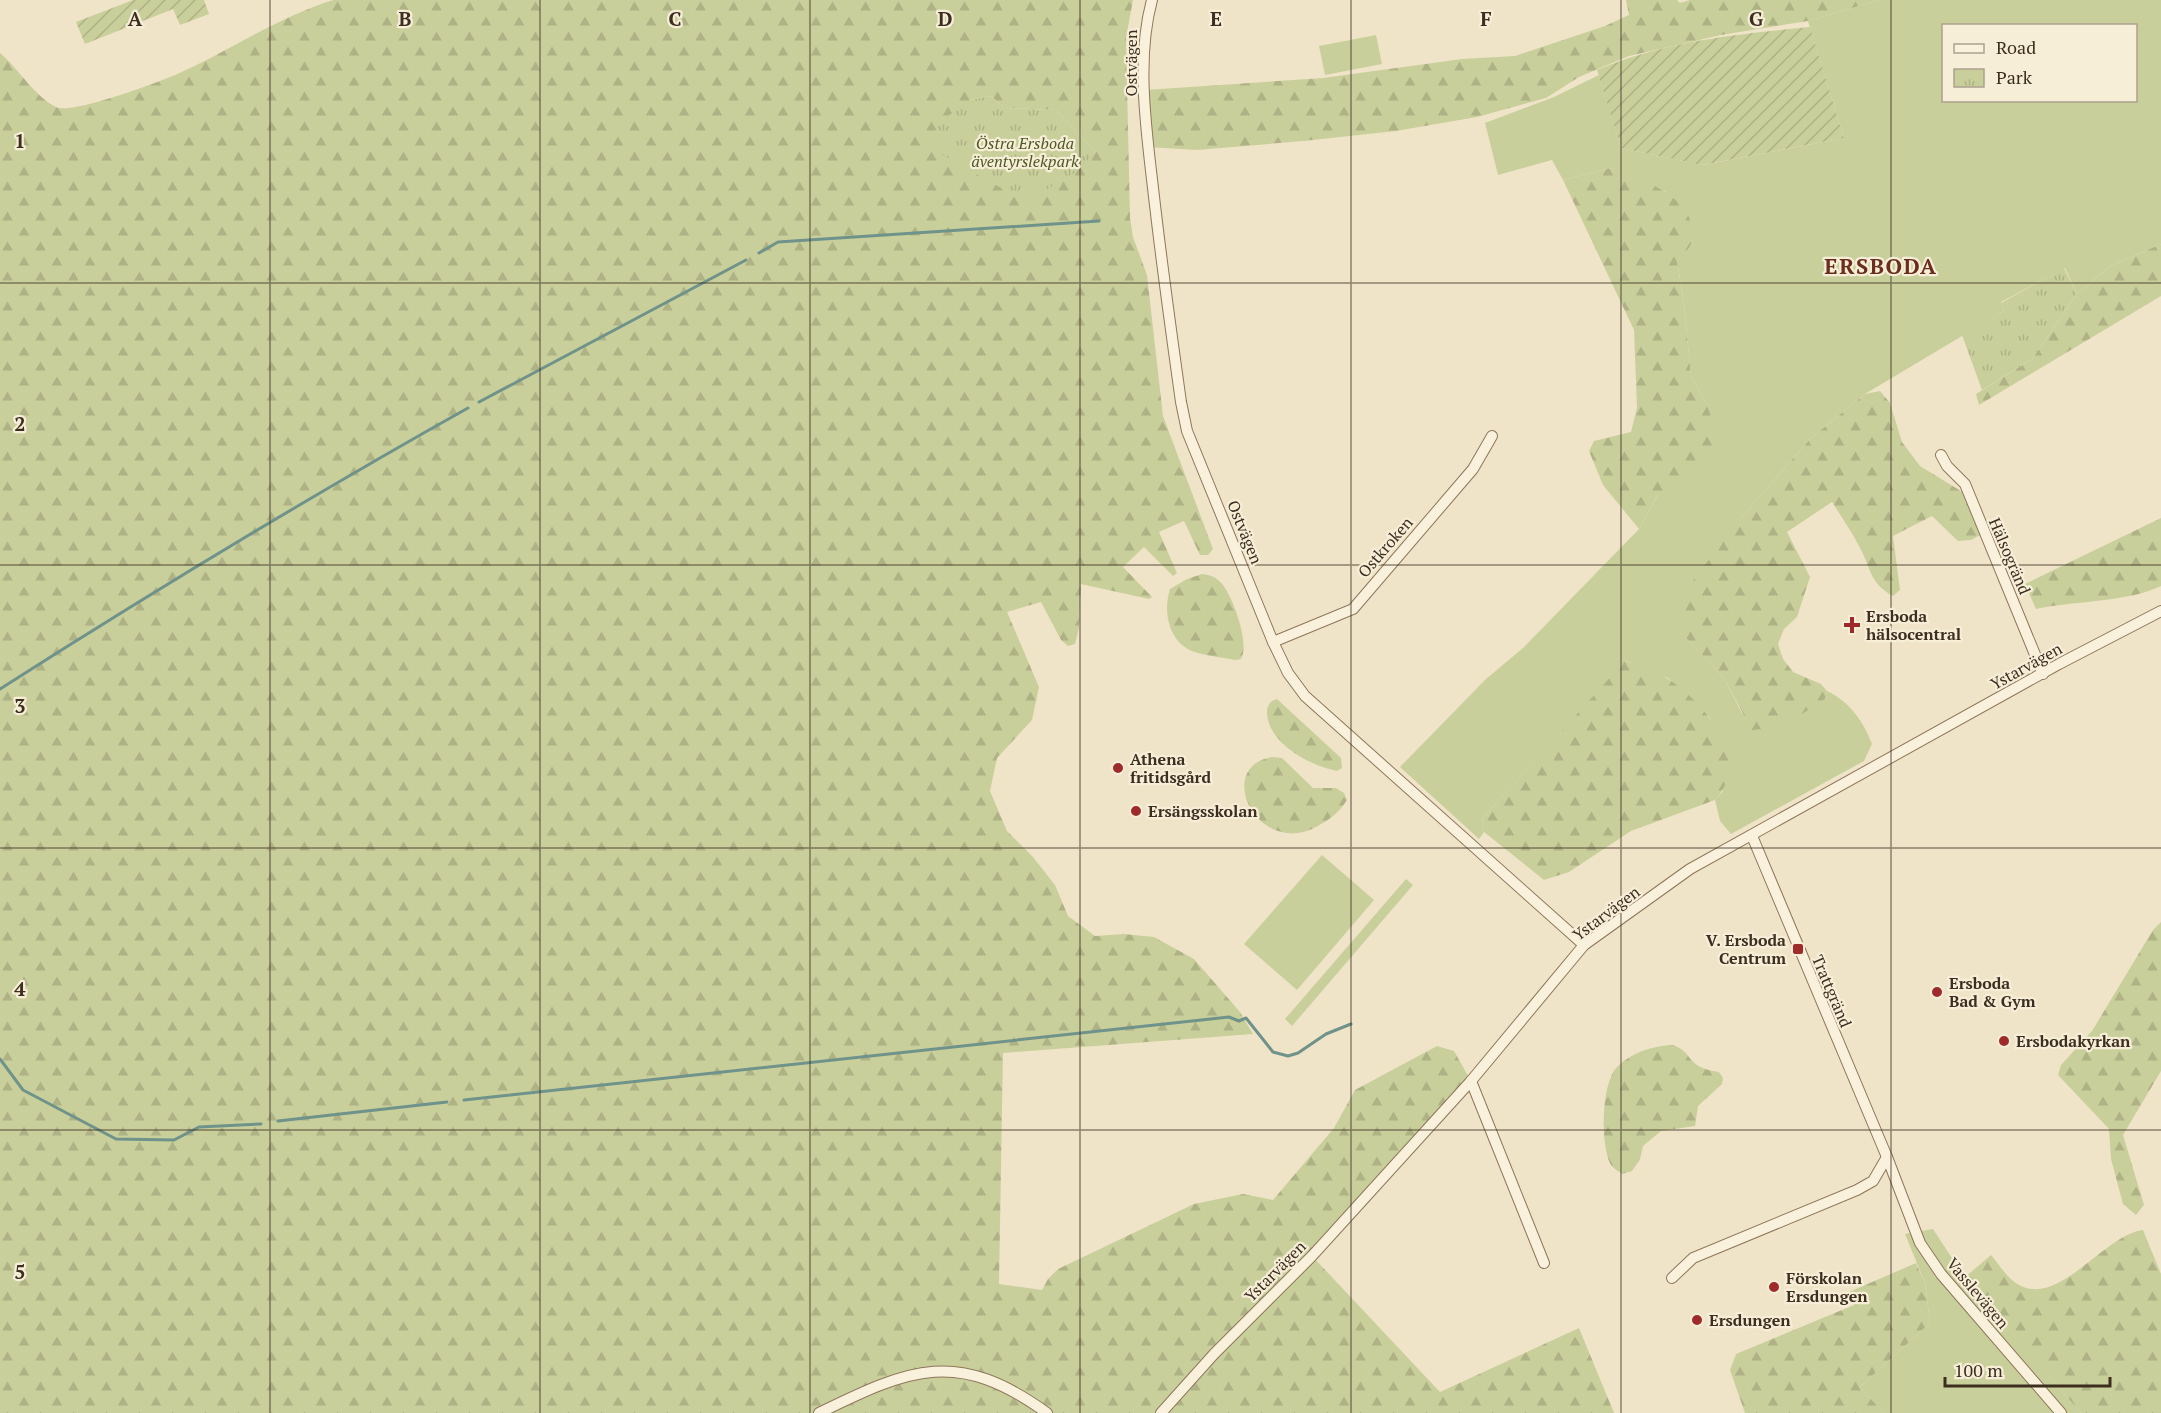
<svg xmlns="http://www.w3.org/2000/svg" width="2161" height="1413" viewBox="0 0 2161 1413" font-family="'PT Serif',serif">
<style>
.grass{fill:#c9cf9b;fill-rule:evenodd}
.forest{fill:url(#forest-firs);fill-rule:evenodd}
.park{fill:url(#park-tufts)}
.garden{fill:url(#garden-furrows)}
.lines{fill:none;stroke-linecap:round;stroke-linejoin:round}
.stream{stroke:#6f938a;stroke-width:3}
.minor-casing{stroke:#8d765c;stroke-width:12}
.minor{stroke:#faf1dc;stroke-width:10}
.grid{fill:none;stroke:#3d2e20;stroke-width:1.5;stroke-opacity:0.55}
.poi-dot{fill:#9e2a2b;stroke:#f7eed8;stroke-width:2}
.labels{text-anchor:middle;stroke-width:4.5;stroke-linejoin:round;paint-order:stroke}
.street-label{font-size:16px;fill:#3d2e20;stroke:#f7eed8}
.park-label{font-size:16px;font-style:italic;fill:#4d5a26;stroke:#f7eed8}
.poi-label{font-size:16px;font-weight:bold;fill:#3d2e20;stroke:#f7eed8;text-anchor:start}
.district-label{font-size:22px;font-weight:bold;letter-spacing:1.5px;fill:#6b2e1e;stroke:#f7eed8}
.grid-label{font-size:20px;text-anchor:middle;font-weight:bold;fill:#3d2e20;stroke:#f7eed8;stroke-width:4.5;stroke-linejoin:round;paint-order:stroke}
</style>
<defs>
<pattern id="forest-firs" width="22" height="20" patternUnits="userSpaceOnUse" patternTransform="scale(1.5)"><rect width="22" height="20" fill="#c9cf9b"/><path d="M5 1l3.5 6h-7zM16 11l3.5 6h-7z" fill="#aeb285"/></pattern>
<pattern id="park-tufts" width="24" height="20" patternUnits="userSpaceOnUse" patternTransform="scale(1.5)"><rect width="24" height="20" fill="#c9cf9b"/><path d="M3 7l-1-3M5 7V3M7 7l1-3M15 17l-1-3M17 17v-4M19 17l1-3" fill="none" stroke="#aeb285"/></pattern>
<pattern id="garden-furrows" width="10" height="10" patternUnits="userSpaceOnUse" patternTransform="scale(1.5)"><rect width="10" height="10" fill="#c9cf9b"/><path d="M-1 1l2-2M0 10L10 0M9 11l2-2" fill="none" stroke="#aeb285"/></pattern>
</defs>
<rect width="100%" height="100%" fill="#f0e4c8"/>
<g class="grass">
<path d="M1879,0H2161V244L2109,267L2077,294L2065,268L2001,302L2004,311L1865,394L1811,438L1741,518L1685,637L1724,678L1742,713L1825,699L1827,691C1849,701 1864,722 1872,744L1864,761L1731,834L1720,821L1715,800L1723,791L1710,718L1668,678L1626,661L1482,819L1484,832L1479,839L1400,767L1486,679L1523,648L1639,529L1707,405L1691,376L1684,304L1666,192L1610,168L1563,180L1552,160L1498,175L1485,123L1554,97L1599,75L1621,148L1703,165L1844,138L1808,21ZM1944,26H2136V100H1944Z"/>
<path d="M1376,35L1382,64L1325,75L1319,46Z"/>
<path d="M1322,855L1374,900L1297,990L1244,944Z"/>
<path d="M1406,879L1413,885L1292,1026L1285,1019Z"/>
<path d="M1933,1229L1965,1278L2081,1413H1884L1860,1387L1930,1323L1925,1283L1905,1234Z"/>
</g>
<g class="forest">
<path d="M333,0H1133L1126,38L1130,218L1133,237L1147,275L1163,416L1213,549L1208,555H1200L1184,521L1159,532L1177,573L1173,576L1144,547L1123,567L1152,597L1149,599L1081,584L1079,628L1075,644L1068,646L1061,640L1041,602L1007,612L1039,687L1032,720L997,758L990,791L1007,831L1033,857L1055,885L1068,916L1095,936L1124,934L1154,937L1194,959L1240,1012L1253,1034L1003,1053L999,1284L1042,1290L1048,1279L1058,1269L1194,1204L1243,1194L1273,1200L1334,1128L1355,1090L1437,1046L1454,1051L1471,1081L1312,1256L1440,1392L1579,1328L1614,1413H0V53C19,69 34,96 56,107C71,115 156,83 175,75C228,52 276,18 333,0ZM991,96L1004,108L1056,110L1096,152L970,100Z"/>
<path d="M1626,0H1677L1680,3L1690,0H1879L1808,21L1721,35L1629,56L1579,77L1546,98L1477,117L1396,131L1303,141L1197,150L1148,147L1145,90L1323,78L1462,59L1515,56L1605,26L1629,15Z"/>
<path d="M1610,168C1640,178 1703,199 1691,243C1690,249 1681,256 1677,261L1684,304L1691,376L1707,405L1718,437L1675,494H1658L1639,529L1603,485L1589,451L1594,441L1631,432L1637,408L1634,330L1563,180Z"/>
<path d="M2161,244V296L1979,405L1976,394L2032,359L2077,294L2109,267Z"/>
<path d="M1880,391L1890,403L1902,442L1920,466L1969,496L1984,533L1971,540L1958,541L1932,516L1893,536L1900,590L1893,596C1868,582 1872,569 1859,546C1851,531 1841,516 1832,502L1787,532L1810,577L1797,617L1784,629L1778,644L1783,659L1793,672L1821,684L1827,691L1825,699L1782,727L1752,730L1724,678L1685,637L1680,618L1684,592L1741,518L1811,438L1865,394Z"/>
<path d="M2161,518V586C2129,602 2073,601 2036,609L2025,584Z"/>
<path d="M1202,574C1212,575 1220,579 1225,588C1234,601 1250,645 1241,659L1235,660C1221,657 1205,656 1192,651C1168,641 1163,611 1170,589L1187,579Z"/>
<path d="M1625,661C1639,666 1656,670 1668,679C1703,701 1753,760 1715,800L1631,831L1569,872L1544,880L1484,832L1482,819Z"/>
<path d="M1277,699L1341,758L1342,768L1337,771C1310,766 1267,743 1267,712C1267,705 1270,701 1277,699Z"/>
<path d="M1272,757L1282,758L1313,788H1336L1344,793L1347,800C1339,813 1329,820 1316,827C1258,858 1213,767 1272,757Z"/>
<path d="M2161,922V1071L2123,1135L2144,1205L2136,1215L2123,1204L2111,1159L2109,1129L2058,1075L2061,1065L2092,1031L2153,930Z"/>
<path d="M1673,1045C1694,1052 1684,1067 1719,1072L1723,1078L1722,1084L1698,1106L1695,1126L1661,1131L1643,1146L1640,1159L1632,1171L1622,1174C1619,1171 1614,1169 1611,1165C1600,1146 1601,1083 1617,1067C1632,1052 1652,1046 1673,1045Z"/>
<path d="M2143,1230L2161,1274V1413H2081L1964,1278L1991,1255C1998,1263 2004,1273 2012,1280C2054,1316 2102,1235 2143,1230Z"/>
<path d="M1916,1263L1925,1283L1930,1323L1860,1387L1884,1413H1745L1730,1370L1736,1354L1854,1305L1849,1292Z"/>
</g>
<g class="park">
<path d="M991,96L1004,108L1056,110L1096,152L1074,173L1026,202L932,149L937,124L970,100Z"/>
<path d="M2064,268L2077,294L2032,359L1982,390L1962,335L2004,311L2001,303Z"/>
</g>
<g class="garden">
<path d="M133,0H204L209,14L180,25L173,9L85,44L76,22Z"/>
<path d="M1810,27L1844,138L1702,165L1621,148L1597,70C1665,41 1737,34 1810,27Z"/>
</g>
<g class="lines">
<g class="stream">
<path d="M759,253L778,242L1099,221"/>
<path d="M479,402L746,260"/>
<path d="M0,689C154,591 309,497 468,408"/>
<path d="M0,1059L23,1090L116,1139L174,1140L199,1127L261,1124"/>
<path d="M464,1100L1229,1017L1239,1021L1246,1018L1273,1052L1288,1056L1298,1053L1326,1034L1351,1024"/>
<path d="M278,1121L447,1102"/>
</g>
<defs>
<g id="minor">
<path d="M1152,0C1136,59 1146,127 1153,188C1161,259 1171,331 1181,402L1187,431L1273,642L1288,673L1305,696L1584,945"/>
<path d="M1941,455L1947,466L1965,484L2043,674"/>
<path d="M1273,642L1353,609L1473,469L1492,436"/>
<path d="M1752,836L1887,1157L1920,1243L1941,1274L2061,1413"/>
<path d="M1471,1081L1544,1263"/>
<path d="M1672,1278L1693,1258L1857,1190L1873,1181L1887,1157"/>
<path d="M819,1413C911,1368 957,1348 1047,1413"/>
<path d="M1161,1413L1214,1354L1312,1256L1471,1081L1584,945L1690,869L2059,664L2161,611"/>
</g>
</defs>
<use href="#minor" class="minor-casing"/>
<use href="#minor" class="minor"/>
</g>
<path class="grid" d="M270,0V1413M540,0V1413M810,0V1413M1080,0V1413M1351,0V1413M1621,0V1413M1891,0V1413M0,283H2161M0,565H2161M0,848H2161M0,1130H2161"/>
<g class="poi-dot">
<path d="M1849 616h6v6h6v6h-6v6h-6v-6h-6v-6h6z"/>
<circle cx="1118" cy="768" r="6"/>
<circle cx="1136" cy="811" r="6"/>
<rect x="1792" y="943" width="12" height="12" rx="3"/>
<circle cx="1937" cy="992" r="6"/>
<circle cx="2004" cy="1041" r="6"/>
<circle cx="1774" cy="1287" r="6"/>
<circle cx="1697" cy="1320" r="6"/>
</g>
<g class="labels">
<g class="street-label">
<text transform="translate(1131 63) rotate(-90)" y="6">Ostvägen</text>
<text transform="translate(1245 532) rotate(68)" y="6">Ostvägen</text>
<text transform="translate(1385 547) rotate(-49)" y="6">Ostkroken</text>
<text transform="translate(2010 556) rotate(67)" y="6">Hälsogränd</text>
<text transform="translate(2026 666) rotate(-29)" y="6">Ystarvägen</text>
<text transform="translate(1606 913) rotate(-37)" y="6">Ystarvägen</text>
<text transform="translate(1832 991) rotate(67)" y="6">Trattgränd</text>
<text transform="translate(1275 1271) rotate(-45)" y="6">Ystarvägen</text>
<text transform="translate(1978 1293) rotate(50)" y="6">Vasslevägen</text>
</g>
<g class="park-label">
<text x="1025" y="149">Östra Ersboda<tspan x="1025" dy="18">äventyrslekpark</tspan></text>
</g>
<g class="poi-label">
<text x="1866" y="622">Ersboda<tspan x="1866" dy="18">hälsocentral</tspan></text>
<text x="1130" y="765">Athena<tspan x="1130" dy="18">fritidsgård</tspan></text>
<text x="1148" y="817">Ersängsskolan</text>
<text x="1786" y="946" text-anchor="end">V. Ersboda<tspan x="1786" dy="18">Centrum</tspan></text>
<text x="1949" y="989">Ersboda<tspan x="1949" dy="18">Bad &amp; Gym</tspan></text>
<text x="2016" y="1047">Ersbodakyrkan</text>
<text x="1786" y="1284">Förskolan<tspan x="1786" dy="18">Ersdungen</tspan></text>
<text x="1709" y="1326">Ersdungen</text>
</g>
<g class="district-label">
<text x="1881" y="274">ERSBODA</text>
</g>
</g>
<g class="grid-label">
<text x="135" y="26">A</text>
<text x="405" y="26">B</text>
<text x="675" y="26">C</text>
<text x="945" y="26">D</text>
<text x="1216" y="26">E</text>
<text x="1486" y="26">F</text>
<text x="1756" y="26">G</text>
<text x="20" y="148">1</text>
<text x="20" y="431">2</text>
<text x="20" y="713">3</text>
<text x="20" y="996">4</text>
<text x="20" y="1279">5</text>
</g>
<rect x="1942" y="24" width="195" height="78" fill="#f7eed8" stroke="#ada18e" stroke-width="1.5"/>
<rect x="1954" y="44" width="30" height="9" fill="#faf1dc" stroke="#ada18e" stroke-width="1.5"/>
<text x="1996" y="54" font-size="18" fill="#3d2e20">Road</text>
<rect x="1954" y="69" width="30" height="18" fill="url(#park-tufts)" stroke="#ada18e" stroke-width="1.5"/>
<text x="1996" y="84" font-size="18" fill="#3d2e20">Park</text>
<path d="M1945 1377v9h165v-9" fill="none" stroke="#3d2e20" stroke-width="3"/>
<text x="1954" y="1377" font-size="18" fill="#3d2e20" stroke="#f7eed8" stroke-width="4.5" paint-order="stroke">100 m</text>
</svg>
